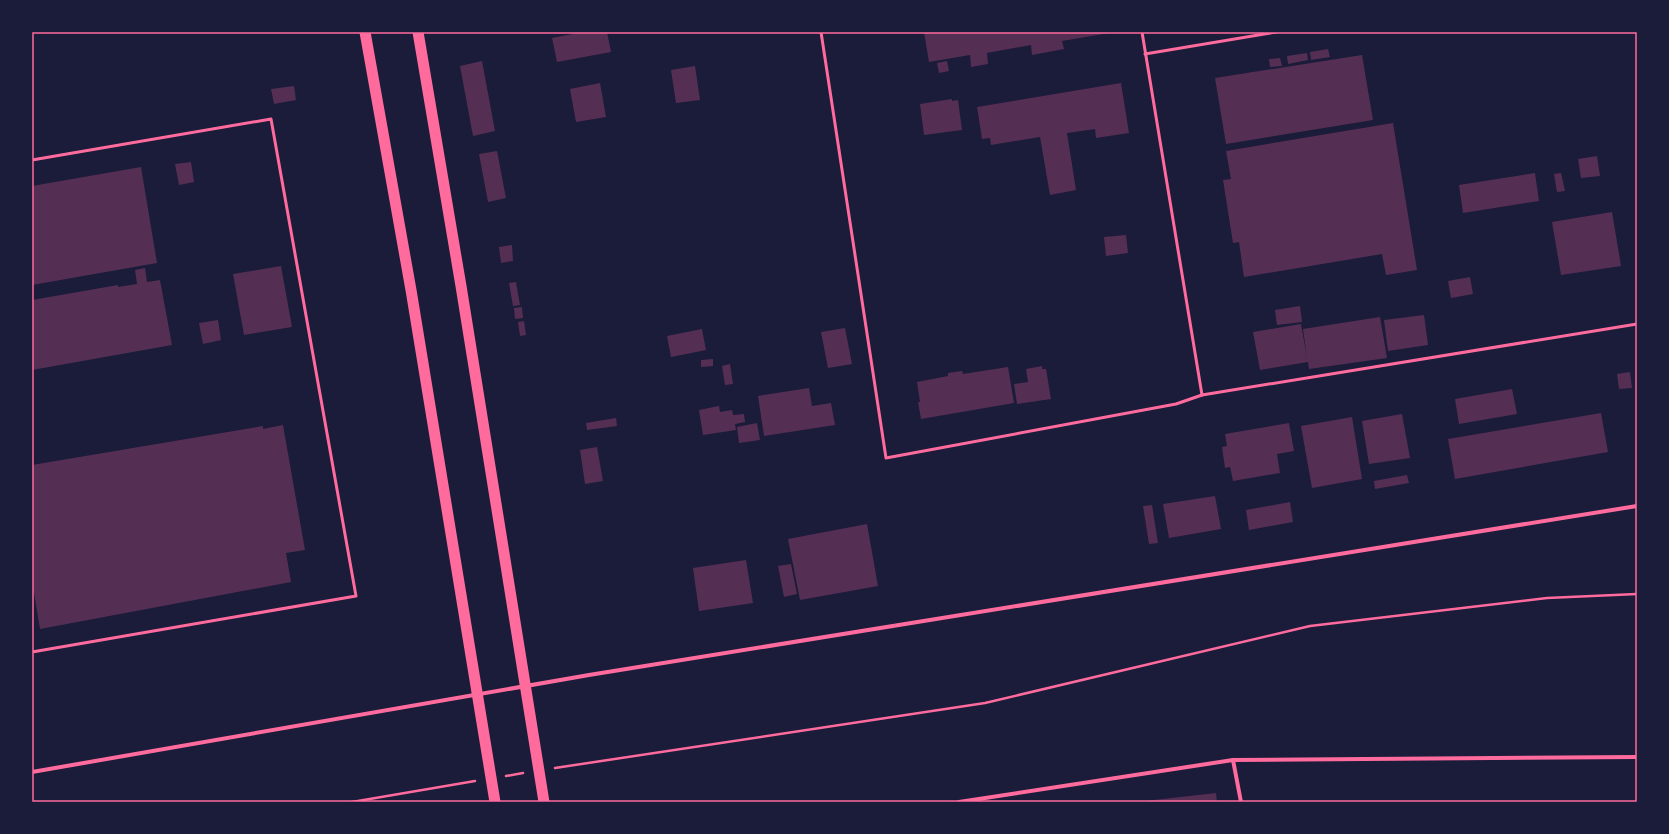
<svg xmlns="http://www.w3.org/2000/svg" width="1669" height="834" viewBox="0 0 1669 834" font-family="'PT Sans',sans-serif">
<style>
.building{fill:#542f53}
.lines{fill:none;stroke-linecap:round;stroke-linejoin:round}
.path{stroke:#ff6b9d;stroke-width:2.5}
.service{stroke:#ff6b9d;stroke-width:3}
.minor{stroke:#ff6b9d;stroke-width:4}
.trunk{stroke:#ff6b9d;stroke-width:11}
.neatline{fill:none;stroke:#ff6b9d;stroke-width:1.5}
</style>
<rect width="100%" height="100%" fill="#1b1b3a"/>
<g class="building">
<path d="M583,32H607L611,52L557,62L552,38Z"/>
<path d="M924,32H1109V33L1062,41L1064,49L1032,55L1031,45L987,53L988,64L971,67L970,55L929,62Z"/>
<path d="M1328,49L1330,57L1311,60L1310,52Z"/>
<path d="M1307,53L1308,60L1288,64L1287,56Z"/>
<path d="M1362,55L1373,120L1226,144L1215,78Z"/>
<path d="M1280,58L1282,66L1270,67L1269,59Z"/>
<path d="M482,61L495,131L473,136L460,66Z"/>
<path d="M947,61L949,71L939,73L937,63Z"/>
<path d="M695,66L700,100L676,103L671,70Z"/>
<path d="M600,83L606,117L576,122L570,89Z"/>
<path d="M1121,83L1129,133L1096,138L1095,129L1067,133L1076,190L1050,195L1040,137L991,145L990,138L982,139L977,107Z"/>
<path d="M294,86L296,100L274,104L271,89Z"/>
<path d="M952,99V101L958,100L962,130L924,135L920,104Z"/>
<path d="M1393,123L1417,270L1386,275L1382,254L1244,277L1239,242L1233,243L1223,180L1231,179L1226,151Z"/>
<path d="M497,151L506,198L488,202L479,154Z"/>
<path d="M1597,156L1600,176L1581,178L1578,159Z"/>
<path d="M191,162L194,182L179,185L175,164Z"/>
<path d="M141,167L157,263L32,285V186Z"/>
<path d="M1535,173L1539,201L1463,213L1459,185Z"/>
<path d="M1561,173L1565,191L1557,192L1554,174Z"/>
<path d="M1612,212L1621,266L1561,275L1552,222Z"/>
<path d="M1126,235L1128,253L1106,256L1104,237Z"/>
<path d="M512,245L513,261L501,263L499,247Z"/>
<path d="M281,266L292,327L244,335L233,274Z"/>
<path d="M145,268L147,282L160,280L172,345L32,370V300L118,285V287L137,284L135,270Z"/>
<path d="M1470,277L1473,294L1451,298L1448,281Z"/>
<path d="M516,282L520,305L513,306L509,283Z"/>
<path d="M1300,306L1302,322L1277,325L1275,310Z"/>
<path d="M522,307L523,318L515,319L514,308Z"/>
<path d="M1424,315L1428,345L1388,351L1384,320Z"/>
<path d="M1380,317L1387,358L1309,369L1308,362L1260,370L1253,332L1301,324L1307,358L1303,329Z"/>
<path d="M218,320L221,340L203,344L199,323Z"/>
<path d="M524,321L526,335L520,336L518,322Z"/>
<path d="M845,328L852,364L828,368L821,332Z"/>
<path d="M702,329L706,350L671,357L667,336Z"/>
<path d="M713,359V366L701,367V360Z"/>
<path d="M730,364L733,384L725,385L722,366Z"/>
<path d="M1042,366V369H1046L1051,399L1017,404L1014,384L1028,382L1026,369Z"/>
<path d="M1008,367L1014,403L921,419L918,402H920L917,382L948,376V373L962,371L963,374Z"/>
<path d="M1630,372L1632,388L1619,389L1617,374Z"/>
<path d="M809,388L812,406L831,403L835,425L764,436L758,396Z"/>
<path d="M1512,389L1517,414L1459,424L1455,399Z"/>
<path d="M719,406L720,412L732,410L733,415L744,414L745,422L735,424L736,430L703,435L699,410Z"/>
<path d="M1601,413L1608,452L1455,479L1448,439Z"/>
<path d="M1402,414L1410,458L1369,464L1362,421Z"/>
<path d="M1352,417L1362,479L1312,488L1301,426Z"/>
<path d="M616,418L617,426L587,430L586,423Z"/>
<path d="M757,423L760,440L739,443L737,427Z"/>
<path d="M1289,423L1294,451L1277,454L1280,473L1233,481L1230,467L1225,468L1222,447L1227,446L1225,434Z"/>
<path d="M283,425L305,550L286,553L291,582L40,629L34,593H32V465L263,426V429Z"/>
<path d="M597,447L603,481L585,484L580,450Z"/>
<path d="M1407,475L1409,483L1375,489L1374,481Z"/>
<path d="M1215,496L1221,529L1169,538L1163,504Z"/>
<path d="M1290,502L1293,522L1249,530L1246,510Z"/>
<path d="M1152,505L1158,543L1149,544L1143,506Z"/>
<path d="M867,524L878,586L800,600L788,539Z"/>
<path d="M746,560L753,603L699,611L693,568Z"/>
<path d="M791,564L797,594L784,597L778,566Z"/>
<path d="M1216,793L1217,802H1145V801Z"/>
</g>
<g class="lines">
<g class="path">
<path d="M555,768L985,703L1310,626L1547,598L1637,594"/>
<path d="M506,776L523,773"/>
<path d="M352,802L475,781"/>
</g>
<g class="service">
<path d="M821,32L886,458L1176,404L1202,395"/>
<path d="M1142,32L1202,395L1637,324"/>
<path d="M1145,54L1276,32"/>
<path d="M32,160L271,119L356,596L32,652"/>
</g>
<g class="minor">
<path d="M1233,760L1241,802"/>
<path d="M32,772L589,675L1637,506"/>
<path d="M959,802L1233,760L1637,757"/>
</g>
<g class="trunk">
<path d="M365,32L411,290L495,802"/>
<path d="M418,32L461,286L544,802"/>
</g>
</g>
<rect width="1669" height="834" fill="none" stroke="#1b1b3a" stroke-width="66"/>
<rect x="33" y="33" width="1603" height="768" class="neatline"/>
</svg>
